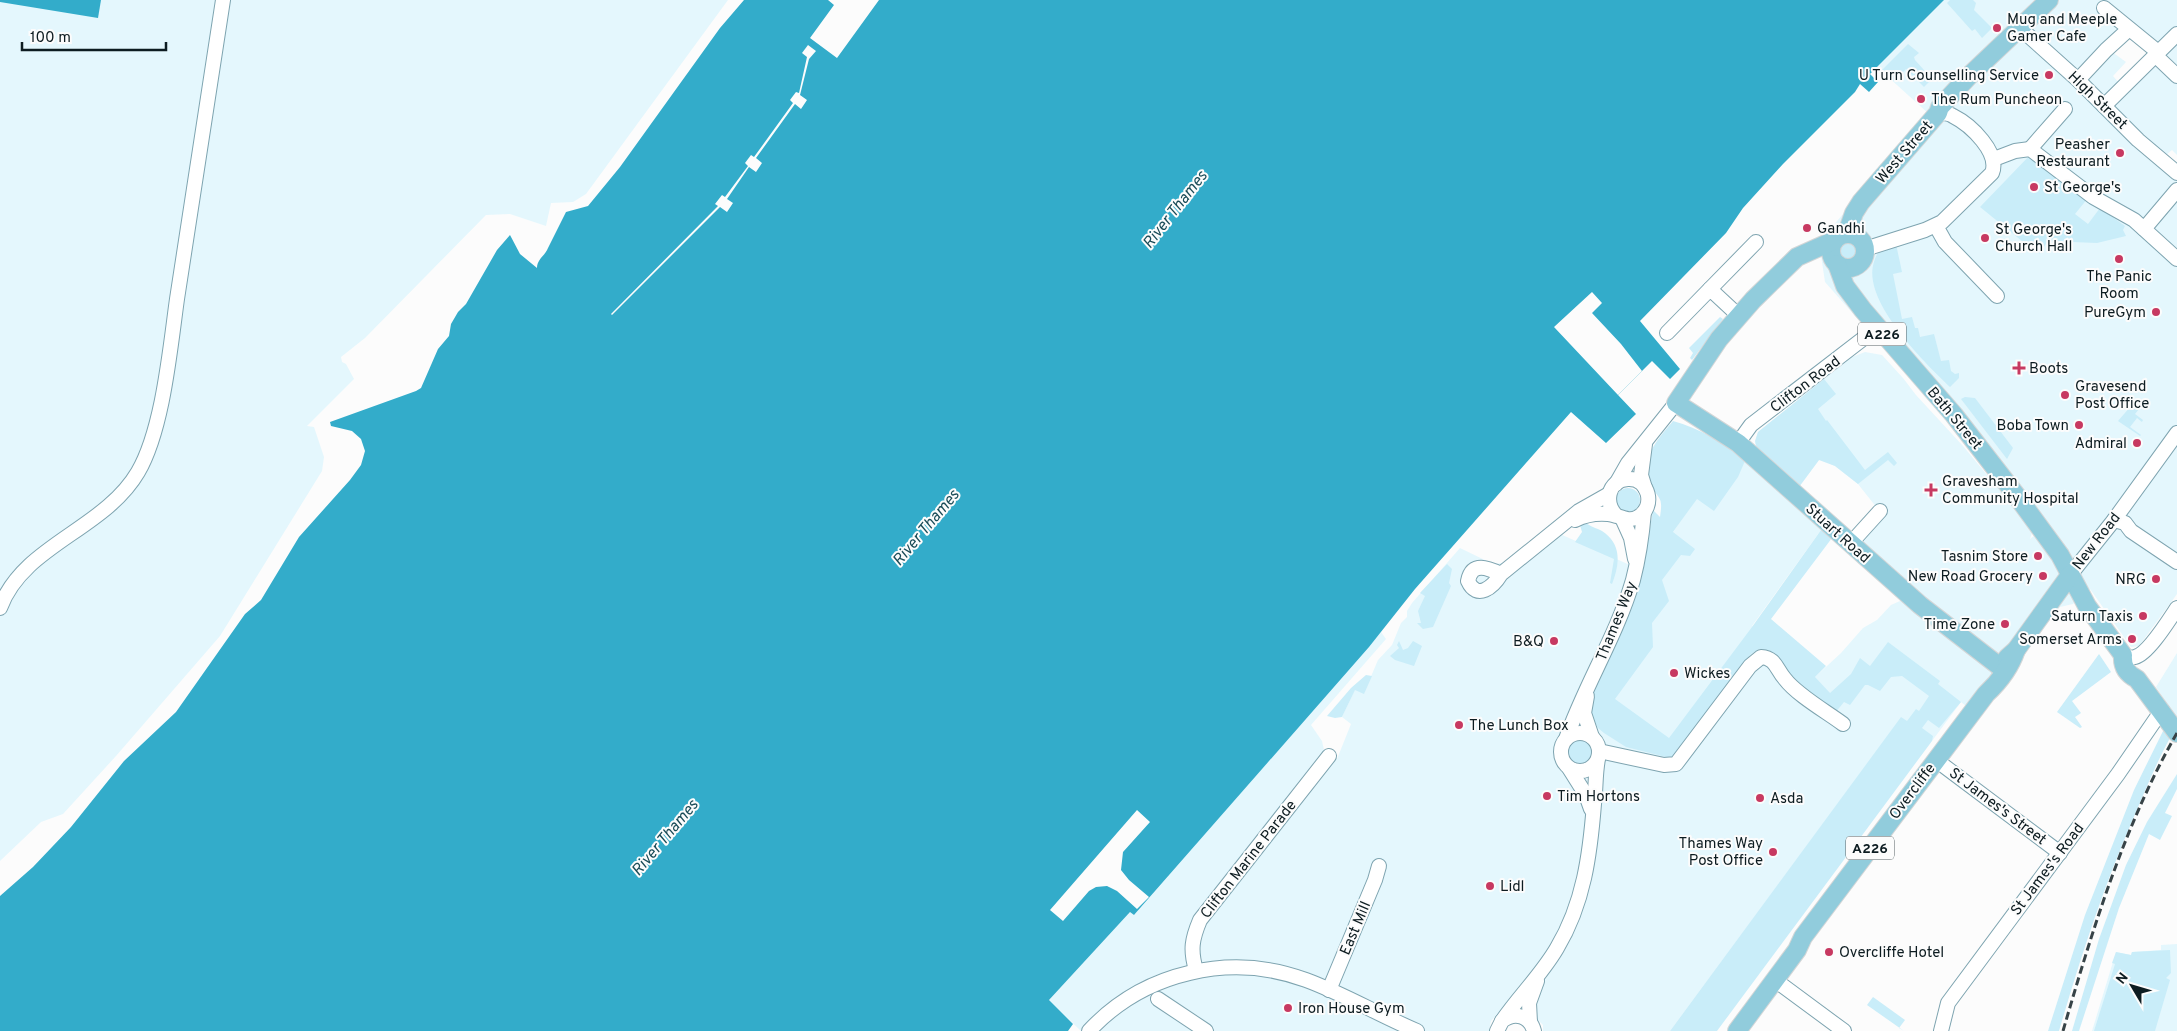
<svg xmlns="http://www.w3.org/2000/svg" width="2177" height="1031" viewBox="0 0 2177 1031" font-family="Overpass,sans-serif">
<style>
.built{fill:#e4f7fd}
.green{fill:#c9edf9}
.water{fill:#33acca}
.pier{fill:#fcfcfc}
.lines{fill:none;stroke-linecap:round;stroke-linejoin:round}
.minor-casing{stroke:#7ea4b0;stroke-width:16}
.major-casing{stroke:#d3d6d7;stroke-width:20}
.minor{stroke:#fff;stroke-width:14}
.major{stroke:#91ccdc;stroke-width:18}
.rail{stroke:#374347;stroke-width:3;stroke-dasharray:8 4;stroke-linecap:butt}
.poi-dot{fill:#c73961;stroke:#fcfcfc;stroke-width:2}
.labels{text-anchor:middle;stroke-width:4;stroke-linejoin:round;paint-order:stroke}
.shield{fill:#fcfcfc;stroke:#555f63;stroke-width:1}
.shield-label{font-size:14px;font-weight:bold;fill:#0d1c21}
.poi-label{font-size:15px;fill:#0d1c21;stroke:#fcfcfc;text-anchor:start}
.street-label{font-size:15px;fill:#0d1c21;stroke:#fcfcfc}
.water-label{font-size:16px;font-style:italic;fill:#1a4c58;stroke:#fcfcfc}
</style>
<rect width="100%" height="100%" fill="#fcfcfc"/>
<g class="built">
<path d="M0,0H728L586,194L573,202L551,203L546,226L510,214L486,215L365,338L341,357L342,362L346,364L354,379L307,426L314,427L324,457L322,471L220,636L116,756L63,814L41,822L0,861Z"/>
<path d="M1944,0H2177V155L2172,150L2165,156L2113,107L2114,103L2166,53L2130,21L2079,75L2010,30L2021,40H2024L2177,180V594L2139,646L2131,647L2090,589L2073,604L2060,607L1976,714L1961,702L1932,741L1901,718L1670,1031H1543V1025L1537,1019L1525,984L1491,1021L1489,1031H1081L1049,1000L1130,912L1134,915L1137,912L1381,632L1386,639L1311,725L1322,741L1324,750L1337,759L1351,724L1342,717L1355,689L1364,693L1378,660L1392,645L1401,623L1407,617V611L1412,603L1460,548L1493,564L1503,563L1511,573L1560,534L1630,565L1626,582L1578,696L1673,532L1697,498L1714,510L1745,461L1821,530L1752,626L1815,677L1841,653L1863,628L1877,620L1891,605L1900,601L1930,604L1852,534L1877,508L1858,484L1835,466L1822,460H1819L1799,487L1755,444L1758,432L1852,357L1865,352L1882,355L1903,378L1916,395L1963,446L2017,511L2032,533L2030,539L2040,531L1960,435L1825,282L1819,242L1929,114L1877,67Z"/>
<path d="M2108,49L2126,62L2113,76L2119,83L2105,97L2082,78Z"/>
<path d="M2177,653V719L2156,687Z"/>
<path d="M2177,944V1031H2092L2116,952L2131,955L2132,952L2161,950V945Z"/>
</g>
<g class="green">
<path d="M1950,0H1973L1976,3L1974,10L1992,28L1982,38L1975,29L1972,31L1947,3Z"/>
<path d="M1908,44L1919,53L1914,57L1915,60L1932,79L1924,87L1906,69L1894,81L1882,70Z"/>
<path d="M2032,153L2088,198L2075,214L2088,224L2100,208L2125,226L2123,230L2126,236L2097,243L2048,241L2039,254L2040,248L2037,246L2033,250L1980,207Z"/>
<circle cx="1849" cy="251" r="13"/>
<path d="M1896,244L1902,272L1893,274L1902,319L1912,317L1915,328H1918L1920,337L1934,334L1941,361L1949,360L1951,371L1955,374L1959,373V378L1950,387C1924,362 1861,300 1874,262C1875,258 1878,251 1882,249C1885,246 1892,245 1896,244Z"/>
<path d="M1720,317L1723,319L1692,360L1690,358L1693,353L1689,348Z"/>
<path d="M1824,379L1836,394L1818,409L1826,421L1827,420L1865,470L1888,452L1897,463L1894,466L1888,460L1858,484L1835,466L1819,460L1799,487L1757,449L1755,441L1758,432Z"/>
<path d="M1965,397L1975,398L2013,448L2007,459L1961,399Z"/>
<path d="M2137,399L2143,404L2135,414L2143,420L2142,422L2137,418L2130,427L2141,435L2140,436L2118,421Z"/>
<path d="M1673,421C1699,428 1725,443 1745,461L1738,477L1714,511L1697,499L1673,532L1695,549L1690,556L1681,555L1662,580L1669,601L1652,623L1653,647L1615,699L1669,738L1752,627L1821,530L1832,538L1771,619L1826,666L1815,677L1830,693L1851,674L1860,658L1870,666L1888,642L1940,681L1938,684L1961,702L1939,728L1928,720L1922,728L1933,736L1932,741L1717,1031H1670L1901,717L1907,721L1916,709L1919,711L1929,696L1902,676L1891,677L1880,691L1868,685H1865L1850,705L1844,702L1835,713L1786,673L1775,653L1759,649L1751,654L1675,755L1670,758L1626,747L1604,733L1598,728L1591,715L1590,697L1646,552L1653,510L1660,517C1663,496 1660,502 1651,485C1638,460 1658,439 1673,421Z"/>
<circle cx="1628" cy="500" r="12"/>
<path d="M1585,522C1590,527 1597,528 1602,531C1622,544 1620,564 1612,584L1610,583L1614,559L1575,542L1582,532L1580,525Z"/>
<path d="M1447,564L1452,569L1449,583L1451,586L1433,627L1423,629L1417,623H1421L1418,611L1425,596L1420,593Z"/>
<path d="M1399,641L1403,650L1408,648L1413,641L1422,646L1414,666L1395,660L1390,656L1399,648L1397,645Z"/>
<path d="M2099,654L2111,672L2072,701L2081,713L2075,717L2082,727L2080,728L2057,712Z"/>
<path d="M1366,675L1372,676L1364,694L1355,690L1342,717L1335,718L1327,716L1351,688Z"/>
<path d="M2166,725L2171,736C2156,763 2145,791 2133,819C2103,888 2080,959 2059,1031H2048L2085,915L2134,790Z"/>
<circle cx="1580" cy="752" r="14"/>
<path d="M2177,774V789L2165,813L2172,816L2160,840L2149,834L2119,908L2079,1031H2072L2099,939L2126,865L2147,822Z"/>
<path d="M2170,950L2171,973L2166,978L2170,980L2155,1031H2094L2115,964L2112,963L2116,952L2131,955L2132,952Z"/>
<path d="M1873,997L1905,1020L1899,1028L1904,1031L1867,1005Z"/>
</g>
<g class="water">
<path d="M0,0H101L98,18L0,2Z"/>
<path d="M744,0H1944L1870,74L1878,82L1869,92L1860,84L1855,92L1783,164L1743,208L1726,233L1640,321L1680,369L1670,379L1652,361L1618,395L1636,414L1606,443L1571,412L1415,589L1369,647L1134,915L1130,912L1049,1000L1073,1024L1068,1031H0V896L33,867L71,827L124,761L176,712L245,614L261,600L299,537L350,480L361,465L365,451L361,439L352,431L331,426L330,422L416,391L421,388L438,349L449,336L451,324L458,312L466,304L497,250L510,235L520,254L537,268C537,259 545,256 548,248C554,236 560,224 566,212L588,206L620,167L720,28Z"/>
</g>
<g class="pier">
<path d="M828,0H879L837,58L810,38L834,5Z"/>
<path d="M808,45L816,51L809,59L800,95L807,100L801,109L795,104L756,158L762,163L756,172L749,167L727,199L733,203L727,212L720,207L612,315L611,314L718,206L715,204L722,195L725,197L748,166L745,163L751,155L754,157L793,103L790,100L796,92L799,93L807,57L802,53Z"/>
<path d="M1592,292L1602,303L1592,313L1621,344L1642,371L1618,395L1554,327Z"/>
<path d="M1137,810L1150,822L1123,852L1121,870L1129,880L1149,897L1137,909L1117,891L1107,886L1096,887L1089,891L1063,921L1050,910Z"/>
</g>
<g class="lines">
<defs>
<g id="minor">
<path d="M2104,8L2158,52"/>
<path d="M2020,28L2078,80L2138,140L2177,173"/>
<path d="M2155,55L2177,76"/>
<path d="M2078,80L2106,50L2129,29"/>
<path d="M2104,106L2177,34"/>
<path d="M2030,149L2065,109"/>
<path d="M1994,159L2015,151L2030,149L2093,197L2134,220L2177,259"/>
<path d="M1936,226L1945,242L1997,296"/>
<path d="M2144,229L2177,190"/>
<path d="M1865,249L1925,230L1942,222L1992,173C2000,153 1971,125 1953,116C1949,113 1943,113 1938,113"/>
<path d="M1710,289L1756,242"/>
<path d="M1667,333L1710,289L1739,316"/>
<path d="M1738,443L1751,425L1877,328"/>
<path d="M1616,484L1628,463L1676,403"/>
<path d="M1645,488L1641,475L1645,444"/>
<path d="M1622,518L1631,538L1635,559"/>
<path d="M1575,520C1585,515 1597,513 1608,514C1619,515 1628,523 1638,517C1656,507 1649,478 1628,479C1607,480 1604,504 1617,516"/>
<path d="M2114,520L2125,523L2131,531L2177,562"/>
<path d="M1851,543L1880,511"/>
<path d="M1501,574C1488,568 1472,561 1468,581C1477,601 1493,587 1501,574L1579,511L1609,494"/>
<path d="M2070,575L2114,520L2177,433"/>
<path d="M0,608C23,545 104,530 138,472C163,429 170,349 177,299C193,200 208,100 223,0"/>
<path d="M2123,655C2126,657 2131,658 2135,657C2148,654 2169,620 2177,608"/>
<path d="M1587,696L1584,713L1592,737"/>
<circle cx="1580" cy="752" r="19"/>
<path d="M1566,739C1585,685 1617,635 1633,580C1639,557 1642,535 1644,512"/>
<path d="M1599,751L1664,765L1676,764L1750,666L1761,657C1776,658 1776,669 1785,679C1797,695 1827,712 1843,724"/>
<path d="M1936,760L2060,853"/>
<path d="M1569,768L1586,795L1591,809"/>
<path d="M1196,970C1190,950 1192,939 1200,920L1329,756"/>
<path d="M1775,980L1844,1031"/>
<path d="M1329,990L1375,880L1379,866"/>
<path d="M1158,999L1206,1031"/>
<path d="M1502,1021C1520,995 1542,974 1557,948C1584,903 1590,854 1594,804C1596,789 1595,774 1598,759"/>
<path d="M1530,1022L1529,1003L1537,981"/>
<path d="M1089,1031C1144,972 1230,952 1306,980C1344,994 1379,1015 1417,1031"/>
<path d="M1497,1031L1502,1021C1515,1011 1530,1016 1534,1031"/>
<path d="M1941,1031L1948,1003L2118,774L2162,710"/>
</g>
<g id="major">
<path d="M1847,233L1854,213L1861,202L1938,113L1940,107L1969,76L2049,0"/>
<circle cx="1848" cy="251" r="17"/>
<path d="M1835,240L1797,257L1753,300L1719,339L1676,403L1738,443L1920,605L1999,666"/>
<path d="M1837,264L1845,286L1863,310L1954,415L2016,495L2060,555L2087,606L2123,655C2122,667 2127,674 2137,679L2177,733"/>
<path d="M2007,658L2016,650L2070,575"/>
<path d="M1737,1031L1797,950L1803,937L1986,694C2000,681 2010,668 2016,650"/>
</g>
</defs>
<use href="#minor" class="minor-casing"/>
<use href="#major" class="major-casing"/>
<use href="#minor" class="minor"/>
<use href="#major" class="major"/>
<path class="rail" d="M2063,1031C2092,931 2125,823 2177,733"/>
</g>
<g class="poi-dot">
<circle cx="1997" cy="28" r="5"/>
<circle cx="2049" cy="75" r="5"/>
<circle cx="1921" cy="99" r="5"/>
<circle cx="2120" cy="153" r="5"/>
<circle cx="2034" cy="187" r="5"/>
<circle cx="1807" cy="228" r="5"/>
<circle cx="1985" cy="238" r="5"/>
<circle cx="2119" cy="259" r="5"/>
<circle cx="2156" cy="312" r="5"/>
<path d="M2016.5 360.5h5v5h5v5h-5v5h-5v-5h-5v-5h5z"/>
<circle cx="2065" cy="395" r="5"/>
<circle cx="2079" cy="425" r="5"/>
<circle cx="2137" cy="443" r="5"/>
<path d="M1928.5 482.5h5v5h5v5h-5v5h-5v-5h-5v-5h5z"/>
<circle cx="2038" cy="556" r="5"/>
<circle cx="2043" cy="576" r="5"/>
<circle cx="2156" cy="579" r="5"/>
<circle cx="2143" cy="616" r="5"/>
<circle cx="2005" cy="624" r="5"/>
<circle cx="2132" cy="639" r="5"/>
<circle cx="1554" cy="641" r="5"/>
<circle cx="1674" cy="673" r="5"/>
<circle cx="1459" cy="725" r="5"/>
<circle cx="1547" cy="796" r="5"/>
<circle cx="1760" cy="798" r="5"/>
<circle cx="1773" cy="852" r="5"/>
<circle cx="1490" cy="886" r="5"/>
<circle cx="1829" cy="952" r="5"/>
<circle cx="1288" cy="1008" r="5"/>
</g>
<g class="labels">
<g class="shield">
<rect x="1858" y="322.5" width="48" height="23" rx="4"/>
<rect x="1846" y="836.5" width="48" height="23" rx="4"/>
</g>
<g class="shield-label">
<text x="1882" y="339">A226</text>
<text x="1870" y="853">A226</text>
</g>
<g class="poi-label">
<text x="2007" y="24">Mug and Meeple<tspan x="2007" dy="17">Gamer Cafe</tspan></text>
<text x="2039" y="80" text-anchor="end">U Turn Counselling Service</text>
<text x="1931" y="104">The Rum Puncheon</text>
<text x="2110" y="149" text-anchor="end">Peasher<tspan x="2110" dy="17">Restaurant</tspan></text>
<text x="2044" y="192">St George's</text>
<text x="1817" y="233">Gandhi</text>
<text x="1995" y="234">St George's<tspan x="1995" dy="17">Church Hall</tspan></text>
<text x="2119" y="281" text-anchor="middle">The Panic<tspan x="2119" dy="17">Room</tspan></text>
<text x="2146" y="317" text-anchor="end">PureGym</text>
<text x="2029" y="373">Boots</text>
<text x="2075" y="391">Gravesend<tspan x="2075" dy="17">Post Office</tspan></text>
<text x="2069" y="430" text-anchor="end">Boba Town</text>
<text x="2127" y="448" text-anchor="end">Admiral</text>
<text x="1942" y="486">Gravesham<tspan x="1942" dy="17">Community Hospital</tspan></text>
<text x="2028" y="561" text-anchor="end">Tasnim Store</text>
<text x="2033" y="581" text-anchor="end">New Road Grocery</text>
<text x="2146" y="584" text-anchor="end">NRG</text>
<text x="2133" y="621" text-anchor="end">Saturn Taxis</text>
<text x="1995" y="629" text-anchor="end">Time Zone</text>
<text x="2122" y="644" text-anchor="end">Somerset Arms</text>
<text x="1544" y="646" text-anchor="end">B&amp;Q</text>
<text x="1684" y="678">Wickes</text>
<text x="1469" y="730">The Lunch Box</text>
<text x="1557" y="801">Tim Hortons</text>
<text x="1770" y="803">Asda</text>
<text x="1763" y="848" text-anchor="end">Thames Way<tspan x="1763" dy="17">Post Office</tspan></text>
<text x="1500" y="891">Lidl</text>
<text x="1839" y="957">Overcliffe Hotel</text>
<text x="1298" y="1013">Iron House Gym</text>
</g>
<g class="street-label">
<text transform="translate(2098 100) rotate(44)" y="5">High Street</text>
<text transform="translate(1904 152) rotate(-49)" y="5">West Street</text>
<text transform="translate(1805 384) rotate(-37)" y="5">Clifton Road</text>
<text transform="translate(1955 418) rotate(50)" y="5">Bath Street</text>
<text transform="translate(1838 533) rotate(42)" y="5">Stuart Road</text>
<text transform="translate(2096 541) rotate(-52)" y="5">New Road</text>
<text transform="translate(1616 621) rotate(-68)" y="5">Thames Way</text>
<text transform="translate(1912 791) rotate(-53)" y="5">Overcliffe</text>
<text transform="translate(1998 806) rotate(37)" y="5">St James's Street</text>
<text transform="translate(1248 859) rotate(-52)" y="5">Clifton Marine Parade</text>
<text transform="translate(2047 869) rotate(-53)" y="5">St James's Road</text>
<text transform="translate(1355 928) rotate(-67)" y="5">East Mill</text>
</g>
<g class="water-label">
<text transform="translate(1174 209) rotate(-52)" y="6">River Thames</text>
<text transform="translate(925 527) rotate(-50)" y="6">River Thames</text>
<text transform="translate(664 837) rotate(-50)" y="6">River Thames</text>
</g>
</g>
<g transform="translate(2132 986) rotate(308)" stroke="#fcfcfc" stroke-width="4" paint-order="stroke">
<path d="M0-4L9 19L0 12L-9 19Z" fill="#0d1c21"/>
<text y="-8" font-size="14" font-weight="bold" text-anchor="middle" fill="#0d1c21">N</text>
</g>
<path d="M22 42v8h144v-8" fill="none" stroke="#0d1c21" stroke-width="2.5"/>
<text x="30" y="42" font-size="15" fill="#0d1c21" stroke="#fcfcfc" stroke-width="4" paint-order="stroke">100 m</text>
</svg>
